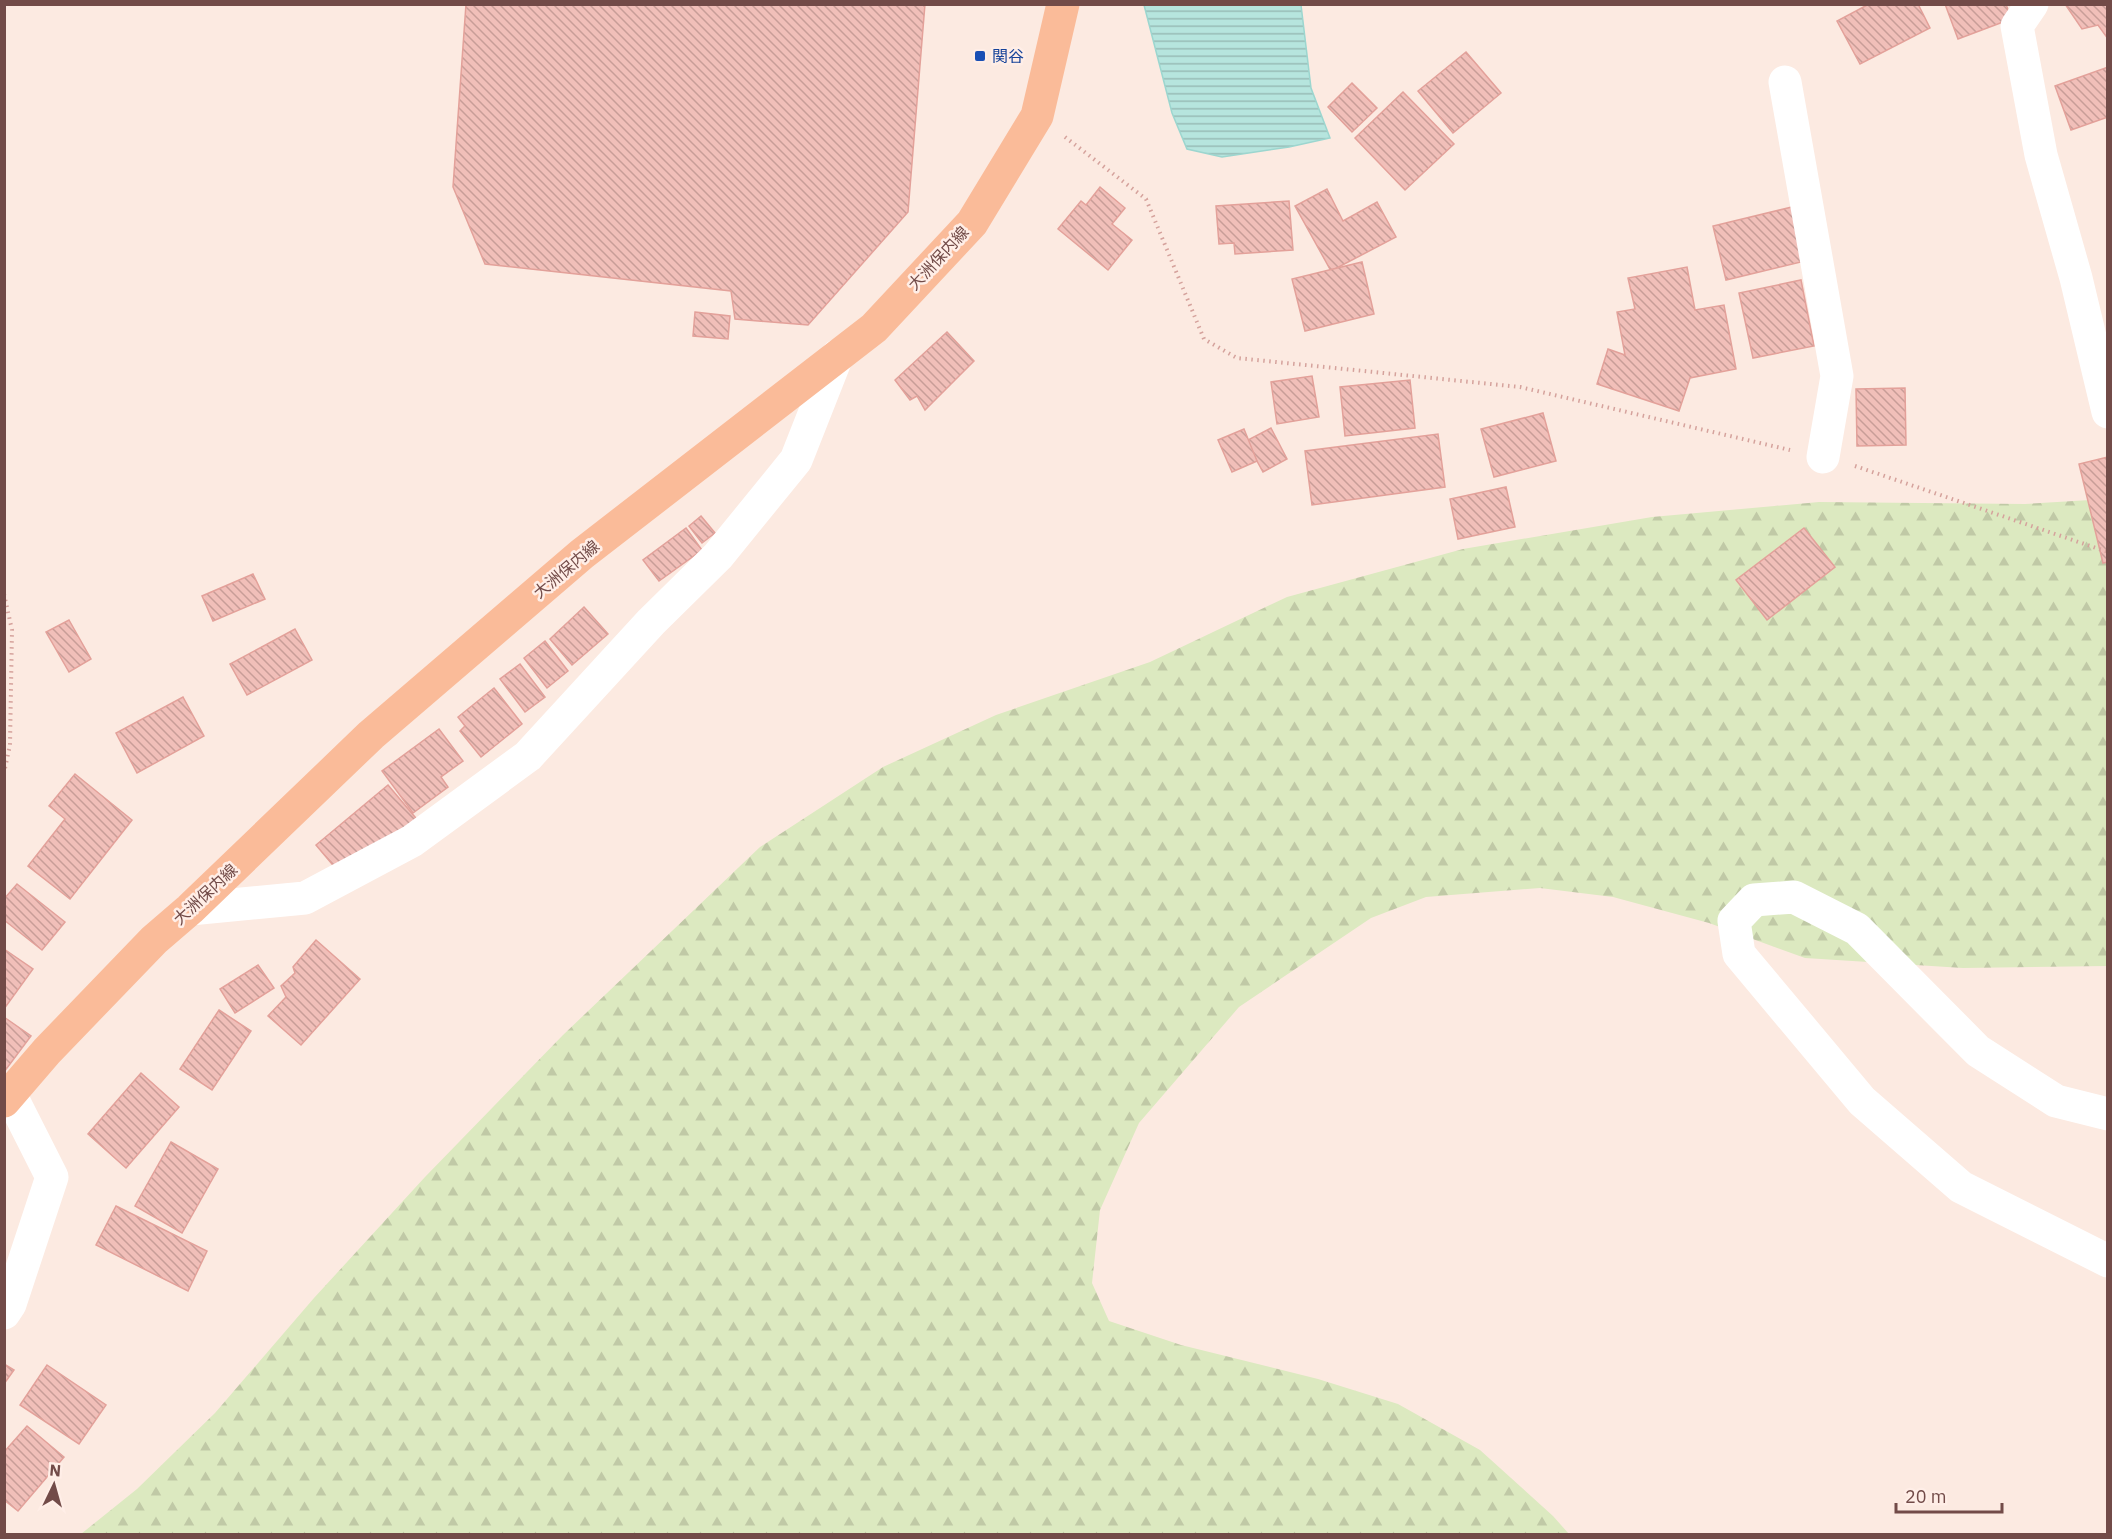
<svg xmlns="http://www.w3.org/2000/svg" width="2112" height="1539" viewBox="0 0 2112 1539" font-family="'IBM Plex Sans','Noto Sans JP',sans-serif">
<style>
.forest{fill:url(#forest-firs)}
.water{fill:url(#water-rules);stroke:#9cd6cf;stroke-width:1.5}
.building{fill:url(#building-back-hatch);stroke:#e3a19a;stroke-width:1.5}
.lines{fill:none;stroke-linecap:round;stroke-linejoin:round}
.path{stroke:#d5a29c;stroke-width:4;stroke-dasharray:1.5 4.5;stroke-linecap:butt}
.minor{stroke:#fff;stroke-width:33}
.major{stroke:#fabb99;stroke-width:33}
.transit-dot{fill:#1a4fb4;stroke:#ffeee7;stroke-width:2}
.labels{text-anchor:middle;stroke-width:5;stroke-linejoin:round;paint-order:stroke}
.transit-label{font-size:16px;fill:#164399;stroke:#ffeee7;text-anchor:start}
.street-label{font-size:16px;fill:#724b48;stroke:#ffeee7}
</style>
<defs>
<pattern id="forest-firs" width="22" height="20" patternUnits="userSpaceOnUse" patternTransform="scale(1.5)"><rect width="22" height="20" fill="#dce9c0"/><path d="M5 1l3.5 6h-7zM16 11l3.5 6h-7z" fill="#c0c9a6"/></pattern>
<pattern id="water-rules" width="6" height="5" patternUnits="userSpaceOnUse" patternTransform="scale(1.5)"><rect width="6" height="5" fill="#b6e5de"/><path d="M0 2.5h6" fill="none" stroke="#98bcb6"/></pattern>
<pattern id="building-back-hatch" width="6" height="6" patternUnits="userSpaceOnUse" patternTransform="scale(1.5)"><rect width="6" height="6" fill="#f1bfb9"/><path d="M-1 5l2 2M0 0l6 6M5-1l2 2" fill="none" stroke="#c89d98"/></pattern>
</defs>
<rect width="100%" height="100%" fill="#fceae1"/>
<path class="forest" d="M2107,499V966L1963,968L1805,958L1709,923L1613,897L1540,888L1426,897L1371,918L1239,1007L1139,1123L1100,1210L1092,1283L1109,1321L1181,1345L1318,1379L1398,1404L1480,1450L1553,1516L1569,1534H81L137,1489L215,1413L314,1298L425,1177L563,1035L760,847L883,767L996,715L1150,662L1287,597L1463,549L1652,517L1819,502L2025,504Z"/>
<path class="water" d="M1144,5H1301L1311,88L1330,138L1289,147L1222,157L1187,149L1172,113Z"/>
<g class="building">
<path d="M466,4H925L908,212L808,325L735,319L731,291L485,264L453,187Z"/>
<path d="M1869,4H1918L1930,28L1860,64L1837,21Z"/>
<path d="M1945,4H2006L2011,19L1958,39Z"/>
<path d="M2065,4H2108V39L2098,25L2082,29Z"/>
<path d="M1466,52L1501,93L1453,133L1418,91Z"/>
<path d="M2108,67V117L2071,130L2055,86Z"/>
<path d="M1352,83L1377,108L1352,132L1328,107Z"/>
<path d="M1403,92L1454,144L1405,190L1355,138Z"/>
<path d="M1100,187L1125,208L1112,224L1132,240L1108,270L1058,229L1081,201L1086,205Z"/>
<path d="M1327,189L1343,221L1377,202L1396,237L1331,271L1295,206Z"/>
<path d="M1289,201L1293,250L1235,254L1234,243L1219,244L1216,206Z"/>
<path d="M1792,207L1805,261L1726,280L1713,226Z"/>
<path d="M1362,262L1374,314L1305,331L1292,279Z"/>
<path d="M1687,267L1695,310L1724,305L1736,369L1690,378L1679,411L1597,384L1608,349L1625,355L1617,312L1635,309L1628,278Z"/>
<path d="M1801,280L1814,346L1753,358L1739,293Z"/>
<path d="M695,312L730,316L728,339L693,336Z"/>
<path d="M947,332L974,361L925,410L917,396L910,400L895,380Z"/>
<path d="M1312,376L1319,417L1277,424L1271,382Z"/>
<path d="M1410,380L1415,428L1345,436L1340,387Z"/>
<path d="M1905,388L1906,445L1857,446L1856,389Z"/>
<path d="M1543,413L1556,461L1494,477L1481,429Z"/>
<path d="M1271,428L1287,459L1263,472L1246,441Z"/>
<path d="M1244,429L1257,461L1232,472L1218,440Z"/>
<path d="M1438,434L1445,487L1312,505L1305,451Z"/>
<path d="M2108,457V562L2103,563L2079,464Z"/>
<path d="M1506,487L1515,527L1458,539L1450,499Z"/>
<path d="M701,516L715,533L702,543L689,526Z"/>
<path d="M686,528L702,550L659,581L643,560Z"/>
<path d="M1804,528L1835,567L1767,620L1736,580Z"/>
<path d="M253,574L265,599L213,621L202,596Z"/>
<path d="M584,607L608,634L572,665L550,639Z"/>
<path d="M69,620L91,659L69,672L46,632Z"/>
<path d="M295,629L312,660L247,695L230,664Z"/>
<path d="M545,641L568,671L547,688L524,658Z"/>
<path d="M520,664L545,697L525,712L500,679Z"/>
<path d="M494,688L522,724L481,757L460,731L465,726L458,717Z"/>
<path d="M183,697L204,736L137,773L116,733Z"/>
<path d="M439,729L463,761L441,777L448,787L413,813L382,771Z"/>
<path d="M75,774L132,820L70,899L28,866L65,819L49,806Z"/>
<path d="M388,785L420,823L348,883L316,845Z"/>
<path d="M17,884L65,922L42,950L4,920V899Z"/>
<path d="M316,940L360,979L301,1045L268,1016L286,997L281,986L295,973L293,967Z"/>
<path d="M4,949L33,969L4,1009Z"/>
<path d="M258,965L274,988L235,1013L220,989Z"/>
<path d="M219,1010L251,1031L212,1090L180,1069Z"/>
<path d="M4,1017L31,1036L4,1072Z"/>
<path d="M141,1073L179,1107L126,1168L88,1134Z"/>
<path d="M171,1142L218,1169L182,1233L135,1206Z"/>
<path d="M116,1206L207,1251L188,1291L96,1245Z"/>
<path d="M4,1364L14,1370L4,1384Z"/>
<path d="M47,1365L106,1405L79,1444L20,1405Z"/>
<path d="M27,1426L64,1457L18,1511L4,1500V1452Z"/>
</g>
<g class="lines">
<g class="path">
<path d="M1065,137L1146,199L1204,339L1237,358L1520,387L1790,450"/>
<path d="M1855,466L2108,552"/>
<path d="M4,594L12,630L10,745L4,773"/>
</g>
<g class="minor">
<path d="M2032,4L2017,26L2041,155L2076,278L2108,412"/>
<path d="M1785,82L1837,376L1823,457"/>
<path d="M190,909L305,898L412,841L528,756L651,622L718,556L796,460L837,356"/>
<path d="M2108,1114L2056,1101L1978,1051L1857,929L1794,897L1754,900L1734,921L1739,954L1862,1101L1961,1187L2108,1261"/>
<path d="M4,1313L10,1304L52,1177L10,1094"/>
</g>
<path class="major" d="M4,1101L47,1051L154,940L190,909L371,735L582,554L874,328L972,223L1037,116L1063,4"/>
</g>
<rect class="transit-dot" x="974" y="50" width="12" height="12" rx="3"/>
<g class="labels">
<g class="transit-label">
<text x="992" y="62">関谷</text>
</g>
<g class="street-label">
<text transform="translate(938 258) rotate(-47)" y="6">大洲保内線</text>
<text transform="translate(566 569) rotate(-40)" y="6">大洲保内線</text>
<text transform="translate(205 894) rotate(-43)" y="6">大洲保内線</text>
</g>
</g>
<rect width="2112" height="1539" fill="none" stroke="#724b48" stroke-width="12"/>
<g transform="translate(54 1485) rotate(5)" stroke="#ffeee7" stroke-width="4.5" paint-order="stroke">
<path d="M0-4.5L10 22L0 15L-10 22Z" fill="#724b48"/>
<text y="-9" font-size="16" font-weight="bold" text-anchor="middle" fill="#724b48">N</text>
</g>
<path d="M1896 1503v9h106v-9" fill="none" stroke="#724b48" stroke-width="3"/>
<text x="1905" y="1503" font-size="18" fill="#724b48" stroke="#ffeee7" stroke-width="4.5" paint-order="stroke">20 m</text>
</svg>
